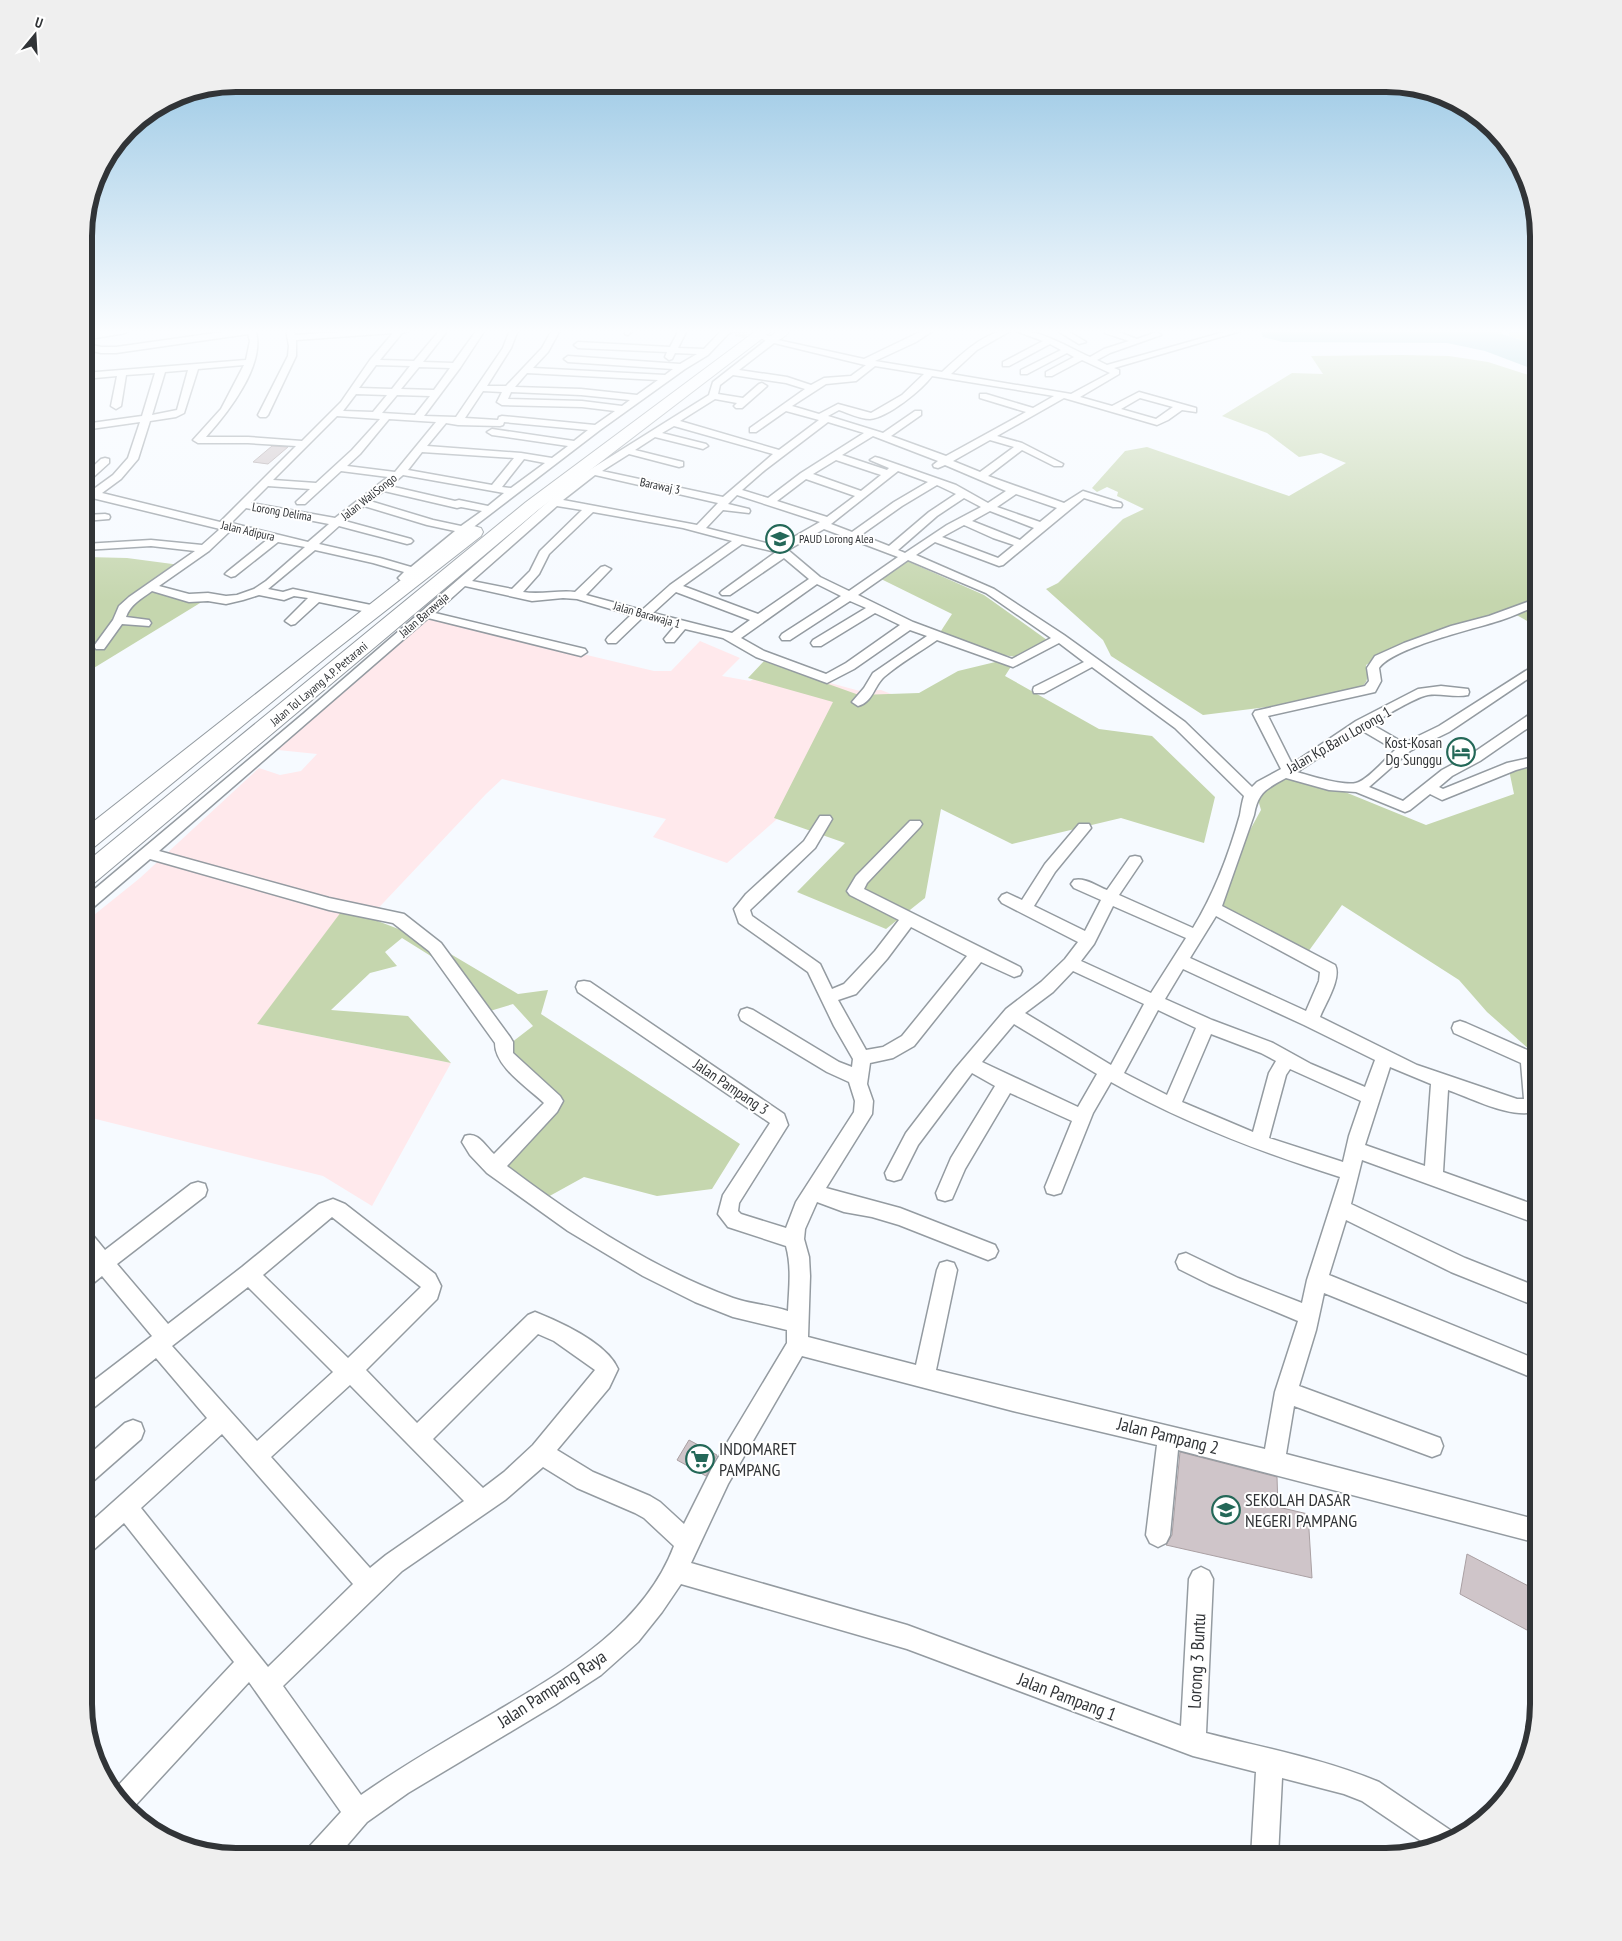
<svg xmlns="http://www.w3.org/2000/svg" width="1622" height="1941" viewBox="0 0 1622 1941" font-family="'PT Sans Narrow',sans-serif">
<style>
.industrial{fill:#ffe9ec}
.green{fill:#c5d6ae}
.water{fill:#94cbd2}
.building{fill:#cfc5c9;stroke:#aaa0a3}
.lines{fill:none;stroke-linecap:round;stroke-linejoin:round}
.tertiary-tunnel{stroke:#cfd2d7;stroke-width:12;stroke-dasharray:12 5.5;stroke-linecap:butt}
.minor-casing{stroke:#949ba1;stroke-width:3}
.tertiary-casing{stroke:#949ba1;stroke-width:2}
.motorway-casing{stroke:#949ba1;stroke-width:2}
.minor{fill:#fff;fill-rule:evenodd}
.tertiary{fill:#fff;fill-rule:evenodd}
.motorway{fill:#fff;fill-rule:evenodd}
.labels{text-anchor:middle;stroke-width:4;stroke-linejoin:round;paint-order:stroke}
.far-street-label{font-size:12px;fill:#313437;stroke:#fff}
.far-poi-label{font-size:12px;fill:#313437;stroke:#fff;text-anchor:start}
.street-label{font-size:15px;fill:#313437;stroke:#fff}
.poi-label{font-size:15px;fill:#313437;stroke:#fff;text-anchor:end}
.near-street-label{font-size:18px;fill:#313437;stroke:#fff}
.near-poi-label{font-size:18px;fill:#313437;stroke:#fff;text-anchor:start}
.rim{fill:none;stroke:#313437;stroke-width:6}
</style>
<rect width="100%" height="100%" fill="#f6faff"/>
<path class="industrial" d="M427,617L654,671H671L700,641L740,658L722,676L750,681L774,668L860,691L881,690L953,718L794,804L727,863L653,837L666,819L502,779L486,794L369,918L257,1024L451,1063L372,1206L323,1176L84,1116V923L140,878L259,768L280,775L301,771L317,754L278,750Z"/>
<g class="green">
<path d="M1479,330H1538V345L1509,336V332L1501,331L1502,334Z"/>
<path d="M1402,355L1449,356L1488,362L1538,378V627L1511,612L1388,651L1366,665C1369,679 1368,684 1355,691L1267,707L1203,715L1111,656L1103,640L1046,589L1058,583L1123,519L1144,509L1117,496L1118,492L1107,487L1097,492L1092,488L1125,451L1147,447L1289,496L1346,463L1321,453L1299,457L1267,433L1222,416L1292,373L1323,374L1311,356Z"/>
<path d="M84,546H93L86,557L127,558L180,565L154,583L205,600L84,674Z"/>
<path d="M905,560L984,595L1047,640L1017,657L1005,676L1099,729L1152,736L1215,797L1204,843L1121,818L1012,844L941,809L925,898L886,929L797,892L845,843L774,818L833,702L748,678L764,661L859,695L919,693L958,671L1016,657L970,650L939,634L952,614L881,579Z"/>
<path d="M1538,762V1057L1487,1012L1459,980L1342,905L1308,952L1219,908L1245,839L1261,810L1257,796L1287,775L1345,792L1426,825L1514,794L1509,770Z"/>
<path d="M344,908L427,940L518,994L548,990L541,1014L740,1144L712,1189L657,1196L584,1177L546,1198L496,1165L549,1099L503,1049L533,1026L513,1004L490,1011L451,983L458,973L402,938L385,952L397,966L370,973L331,1010L408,1016L451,1063L257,1024Z"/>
</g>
<path class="water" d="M1260,330H1479L1502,334L1538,345V371L1485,351L1447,343L1283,342L1263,337Z"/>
<g class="building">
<path d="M272,446L288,447L268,464L253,462Z"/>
<path d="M779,530L792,536L780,543L768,541Z"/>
<path d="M689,1440L717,1455L706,1476L677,1460Z"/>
<path d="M1180,1452L1277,1477L1278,1507L1308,1514L1312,1578L1166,1545L1172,1535Z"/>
<path d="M1467,1554L1538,1591V1636L1460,1594Z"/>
</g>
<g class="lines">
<path class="tertiary-tunnel" d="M736,330L766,338"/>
<defs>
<g id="minor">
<path d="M110,330H129L125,333L84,340V334Z"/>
<path d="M237,330H259L256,332C265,366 227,414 206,437H248L302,441L341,402L370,360L393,333L296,340V356L268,415L266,417H260L258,415L288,356L289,346L286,330H294L295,335L370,330H410L402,333L380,360L414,361L440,330H448L423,362L453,363L477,330H485L460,368L424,416L456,417L503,348L510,330H518L511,348L487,386H506L542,348L552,330H560L548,352L533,368L665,375L673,369L568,362L564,359L568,356L680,364L697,354L675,353L672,359L669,360L665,357L667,352L578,348L574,345L578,342L670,347L679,330H687L678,348L704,349L722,330H736L728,334L708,355L685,369L600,430L467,532L408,580H400L398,578L404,572L373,563L315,550L268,589L283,592L293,589L371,605L373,608L371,611L367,612L319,602L295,624L291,625L285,621L308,598L294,596L284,600L259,595L243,600L226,604L208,601L189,602L152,591C141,599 130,605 126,617L149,620L151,623L149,626L122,624L104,649H96L94,646L113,620L119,606L129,597L195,551L151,546L84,550V544L151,540L202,545L220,529L84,496V490L91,491L113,475L128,458L140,422L84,430V424L142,416L155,373L126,375L121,406L116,409L111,406L117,376L84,379V373L246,360L250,341L248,334L116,353H101L84,349V343L101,347H116ZM244,365L221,409L193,440L198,443H248L296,446L220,522L102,493L121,479L138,459L150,421L176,417L184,413L198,369ZM376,365L410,366L392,389L359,388ZM419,367L450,368L434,390L401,389ZM188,370L177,410L152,415L165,372ZM527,373L658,380L637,395L581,389L515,387ZM483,391L502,392L497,402L502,405L582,407L615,411L595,425L502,416L499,417L498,420L465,418ZM511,392L581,395L630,400L622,406L582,401L508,399ZM356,394L387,395L373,412L343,411ZM397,395L430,396L415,415L382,413ZM337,416L380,419L352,450L316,483L273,480ZM389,419L436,422L395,472L347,466L360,454ZM504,422L588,430L574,441L492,429L487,432L492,435L568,446L552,458L521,453L427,446L446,423L458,425L500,426L503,425ZM422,452L514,458L492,485L408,470ZM524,459L545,463L511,488L502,487ZM341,471L388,477L335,518L251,503L268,486L310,489L296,502L297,504H305ZM403,475L504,493L488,506L459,500L455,501L390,486ZM384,491L457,508L461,507L482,511L461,526L433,520L370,501ZM364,506L427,525L455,531L411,567L380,558L319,544L339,526L407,544L411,543L413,541L411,539L345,521ZM246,508L329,524L308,542L231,523ZM230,531L268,539L227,572L225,574L231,577L235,576L278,542L305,547L266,581L254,589L237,595L226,596L208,593L189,594L159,586L209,551Z"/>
<path d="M625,330H633L628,335L625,334Z"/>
<path d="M924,330H934L916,342L875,361L942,372C961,355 985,330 1012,330L977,350L951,374L1071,394L1110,373L1082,360L1052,376H1046V372L1074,357L1067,353L1027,374H1021V370L1061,350L1050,344L1009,366H1003V362L1043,341L1013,330C1042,330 1065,346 1090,357L1104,349L1129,341L1105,333L1104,330H1113L1137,339L1157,332L1161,335L1110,353L1097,360L1107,365L1231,330H1244L1114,368L1119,370V374L1080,397L1112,406L1139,392L1196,408V412L1182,410L1168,420L1157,425L1064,398L997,436L1022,443L1063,464L1062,466H1054L1022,450L988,476L1064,503L1083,491L1121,503L1122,505L1121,507H1113L1084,498L1003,565L999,566L935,542L916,555L994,589L1064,635L1185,722L1252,787L1257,782L1281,769L1253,714L1255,711L1365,686L1369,681L1367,668L1375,656L1404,643L1451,626L1489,616L1538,598V605C1524,611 1510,618 1495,622C1470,630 1393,648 1379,668L1381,681L1375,692L1268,716L1292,764L1356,721L1418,689L1441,686L1468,689L1469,692L1468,695C1455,698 1441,693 1428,695C1413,698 1386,716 1371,724L1404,743L1439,726L1538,663V672L1449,732L1410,751L1369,787L1403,801L1442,770L1470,755L1533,712L1538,711V721L1480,761L1452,776L1439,787L1443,789L1507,763L1538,756V764L1516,770L1442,800L1430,794L1410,810L1405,812L1356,792L1329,790L1286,778C1266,789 1258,792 1254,815L1222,906L1335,965C1342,978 1325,1004 1320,1017L1417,1065L1517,1099H1524L1521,1063L1454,1033L1452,1028L1454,1023L1460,1021L1466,1023L1534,1053L1538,1061V1111C1512,1120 1474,1099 1448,1090L1443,1172L1538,1206V1224L1362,1160L1351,1204L1465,1258L1538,1287V1307L1451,1272L1346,1220L1329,1275L1538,1360V1380L1324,1293L1316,1330L1299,1386L1440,1438L1443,1446L1440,1454L1432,1457L1294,1406L1286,1454L1538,1520V1543L1178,1450L1170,1535L1166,1543L1158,1547L1150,1543L1146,1535L1157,1445L1013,1411L802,1356L728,1484L691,1563L907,1625L1181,1726L1189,1579L1193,1571L1201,1567L1209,1571L1213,1579L1206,1733C1264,1748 1324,1759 1379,1782L1456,1834L1458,1838L1433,1849L1362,1801L1344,1794L1282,1778L1278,1857H1251L1256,1772L1193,1756L907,1649L681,1584L662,1612L638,1642L601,1675L555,1705L408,1793L367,1822L337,1857H306L309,1847L341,1812L249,1682L132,1809L113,1791L234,1662L124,1523L92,1551L84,1555V1528L207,1418L156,1358L92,1409L84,1412V1388L152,1336L102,1276L91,1285L84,1287V1266L90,1261L84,1254V1230L91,1233L105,1250L191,1184L198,1182L205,1184L207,1190L205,1196L117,1264L168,1324L242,1267L319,1204L333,1199L345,1204L435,1274L441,1286L437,1299L366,1370L417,1423L528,1315L535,1312C560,1322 607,1343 618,1369L609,1388L557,1450L593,1472L650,1496L660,1502L684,1524L712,1468L787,1343V1330L733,1317L695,1302L643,1276L568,1231L487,1173L470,1155L462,1142L465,1136C478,1131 485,1146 494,1154L544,1103C527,1087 495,1067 495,1043L429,951L393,923L329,910L150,859L89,911L84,913V898L303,714L550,500L583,474L709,395L713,382L769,338L864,359ZM774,343L865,365H866L851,376L824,378L811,385L787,377L739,370ZM875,366L924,374L902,395L871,413L838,404L819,414L792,406L826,384L856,381ZM733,375L786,383L805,389L750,428V432H756L786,411L819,420L779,450L680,421L715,399L737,403L734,406L736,408H742L767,386L762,383L759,384L743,398L718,394L720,385ZM932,376L1054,396L1033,408L986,394H980V398L1026,412L946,456L891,436L921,415V411H915L883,433L828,416L839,410C848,413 860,419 870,419C887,418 922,390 932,376ZM1140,398L1173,407L1156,419L1121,409ZM828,422L864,433L801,473L768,498L742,490L765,470ZM674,426L773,454L723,497L602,471L629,454L679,467L683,466V462L635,450L655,437L703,449L708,446L706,444L662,433ZM873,436L938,461L933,465L934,467L938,468L945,465L1006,491L988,503L956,485L879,458L875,457L870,460L889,468L887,470L842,455ZM990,440L1014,447L980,472L953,461ZM836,460L881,475L861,491L813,474ZM898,471L928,482L894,502L852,532L831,524ZM595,475L718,503L697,525L563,500ZM806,479L855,496L827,517L777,501ZM937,485L956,494L929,512L889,546L861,535L902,506ZM1016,494L1057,508L1040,522L997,507ZM737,495L820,522L778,546L706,528L723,510L749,513L750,511L749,509L728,504ZM964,498L981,507L947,525L905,553L898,550L937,516ZM557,506L582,510L540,551L530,571L512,589L472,581ZM990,511L1034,528L1020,540L972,521ZM593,512L683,528L732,541L670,585L642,610L586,595L611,569L605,566L601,567L575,592C558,590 540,595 523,592L539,574L549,554ZM964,525L993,538L1014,545L998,558L942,537ZM824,529L898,557L849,591L820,577L788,550ZM742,544L776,552L722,591L720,593L722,595H730L784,558L809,579L758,614L683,586ZM908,560L986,593L1051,638L1012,659L913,622L858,595ZM817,584L841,596L782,634L780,637L782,640H790L850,601L866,608L813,640L811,643L813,646H821L875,613L900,625L846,663L826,674L764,651L741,638ZM465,586L532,601L563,598L577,599L631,615L608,637L606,640L608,643H616L642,618H645L674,627L664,639L666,642H674L685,629L723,638L756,657L827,683L854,669L910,630L927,636L873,673L864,688L852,702L858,706C873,702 874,686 884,677C900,663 920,652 937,640L1013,667L1059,643L1084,662L1034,687L1033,690L1034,693H1044L1092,667L1175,728L1244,796C1242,802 1241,809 1240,815C1229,854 1214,894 1193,928L1119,895L1142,861L1140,857L1135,856L1130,857L1107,890C1097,886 1084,877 1074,880L1071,884L1074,888L1101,900L1085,931L1034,906L1055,872L1091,828L1089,824H1079L1045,864L1022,900L1007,893L1002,895L999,899L1002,903L1078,942L1065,959L1041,982L1006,1009L955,1069L906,1133L885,1173L887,1179L894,1181L901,1179L918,1145L972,1073L995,1086L951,1158L936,1193L938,1199L945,1201L952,1199L965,1169L1010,1093L1072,1121L1045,1187L1047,1193L1054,1195L1061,1193L1093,1113L1111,1082C1184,1123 1260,1152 1340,1177L1307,1280L1302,1303L1238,1278L1186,1253L1179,1255L1176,1262L1179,1269L1209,1284L1298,1321L1275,1392L1265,1449L936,1370L957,1270L954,1263L947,1261L940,1263L937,1270L916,1365L808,1337L810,1276L809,1257L804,1239L805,1229L817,1202L844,1212L872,1217L899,1225L988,1260L995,1257L998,1251L995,1245L900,1208L826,1188L872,1114L873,1101L867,1084L870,1063L893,1058L914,1046L981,962L1014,977L1020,975L1022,971L1020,967L864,889L867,883L920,827L922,824L920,821H910L856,876L847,891L850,895L899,920L875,951L844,984L832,989L820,964L752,916L750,910L815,848L832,819L830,816H820L804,841L746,894L734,909L739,923L808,972L834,1026L853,1059L852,1067L839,1062L753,1010L747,1008L741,1010L739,1015L741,1020L827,1072L849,1082L855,1101L854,1112L796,1202L786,1228L741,1214L738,1211L739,1203L788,1125L784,1114L590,982L584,981L578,982L576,987L578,992L770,1123L723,1195L718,1214L728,1227L786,1246C792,1267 789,1289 788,1311C770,1305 750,1304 733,1298C651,1268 576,1218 507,1166L557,1112L563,1101L560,1096L513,1053V1042L510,1037L441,943L404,914L329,898L159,851L428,618L581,656L587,652L585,649L435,613ZM676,592L750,620L732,633L653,613ZM1361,730L1395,750C1386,758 1368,780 1356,783C1344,786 1310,776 1297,772ZM1113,906L1186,938L1151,993L1081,961L1094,944ZM1216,916L1320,972L1319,981L1306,1011L1190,958ZM911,927L967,956L902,1036L883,1047L866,1050L838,1000L856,994L887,959ZM1183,969L1304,1025L1375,1060L1365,1087L1311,1064L1273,1043L1212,1020L1165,999ZM1073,971L1144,1004L1111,1065L1025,1013L1053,992ZM1158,1010L1196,1028L1167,1095L1124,1073ZM1014,1024L1097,1074L1078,1107L982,1062ZM1211,1034L1261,1053L1276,1061L1269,1073L1253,1132L1182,1102ZM1390,1067L1431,1084L1425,1166L1365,1145ZM1290,1069L1361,1101L1349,1136L1343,1162L1269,1138L1286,1075ZM332,1217L421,1287L348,1358L263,1275ZM248,1287L333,1372L257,1441L172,1346ZM538,1334L554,1341L595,1370L533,1445L504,1472L483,1488L433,1439ZM350,1385L464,1501L386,1555L370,1568L271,1457ZM222,1434L353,1584L268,1667L141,1508ZM543,1467L577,1488L635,1513L644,1518L674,1546C644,1625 566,1670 497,1711C451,1738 405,1764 361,1795L283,1686L402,1571L505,1500Z"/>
<path d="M1056,330H1066L1086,342L1079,344Z"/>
<path d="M105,458L109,459V463L88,482L84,483V475L101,459Z"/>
<path d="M105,514L109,515L110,517L109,519L84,521V515Z"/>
<path d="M133,1420L141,1423L144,1431L141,1439L92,1482L84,1485V1459L125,1423Z"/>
</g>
<path id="tertiary" d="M779,330H791C783,339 772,347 761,338L766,335L771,336Z"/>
<g id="motorway">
<path d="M757,330H773L538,510L93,884L84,887V864L526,502Z"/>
<path d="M474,526L481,528L483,532L481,536L334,651L93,848L84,851V829L467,528Z"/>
</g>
</defs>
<use href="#minor" class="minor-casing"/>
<use href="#tertiary" class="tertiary-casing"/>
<use href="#motorway" class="motorway-casing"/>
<use href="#minor" class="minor"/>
<use href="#tertiary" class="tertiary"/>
<use href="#motorway" class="motorway"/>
</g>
<linearGradient id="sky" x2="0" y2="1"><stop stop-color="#86bddf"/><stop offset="0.55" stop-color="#fbfdff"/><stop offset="1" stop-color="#fbfdff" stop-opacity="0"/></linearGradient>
<rect width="1622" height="602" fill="url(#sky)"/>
<defs>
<symbol id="school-ring" viewBox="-11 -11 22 22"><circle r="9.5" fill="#fff" stroke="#246858" stroke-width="1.5"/><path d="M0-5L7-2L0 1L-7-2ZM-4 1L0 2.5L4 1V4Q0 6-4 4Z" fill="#246858"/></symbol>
<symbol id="hotel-ring" viewBox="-11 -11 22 22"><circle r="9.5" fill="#fff" stroke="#246858" stroke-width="1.5"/><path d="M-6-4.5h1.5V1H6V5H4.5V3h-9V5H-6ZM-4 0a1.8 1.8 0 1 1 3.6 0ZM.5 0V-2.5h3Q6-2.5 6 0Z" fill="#246858"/></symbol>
<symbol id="supermarket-ring" viewBox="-11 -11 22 22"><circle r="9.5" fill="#fff" stroke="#246858" stroke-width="1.5"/><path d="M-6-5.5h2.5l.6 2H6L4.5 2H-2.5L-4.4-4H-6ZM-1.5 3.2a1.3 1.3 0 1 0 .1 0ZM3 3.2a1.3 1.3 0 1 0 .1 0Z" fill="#246858"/></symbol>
</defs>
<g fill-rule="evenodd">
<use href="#school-ring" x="764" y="523" width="32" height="32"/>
<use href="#hotel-ring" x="1445" y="736" width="32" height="32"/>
<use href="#supermarket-ring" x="684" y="1443" width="32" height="32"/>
<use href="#school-ring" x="1210" y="1494" width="32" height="32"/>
</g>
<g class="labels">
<g class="far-street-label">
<text transform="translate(660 486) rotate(12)" y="4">Barawaj 3</text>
<text transform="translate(369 497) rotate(-38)" y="4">Jalan WaliSongo</text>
<text transform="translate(282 512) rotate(10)" y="4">Lorong Delima</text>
<text transform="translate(248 531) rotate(13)" y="4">Jalan Adipura</text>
<text transform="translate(424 615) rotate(-41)" y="4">Jalan Barawaja</text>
<text transform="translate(647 615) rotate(16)" y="4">Jalan Barawaja 1</text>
<text transform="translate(319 684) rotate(-40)" y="4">Jalan Tol Layang A.P. Pettarani</text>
</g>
<g class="far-poi-label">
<text x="799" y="543">PAUD Lorong Alea</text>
</g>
<g class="street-label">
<text transform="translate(1339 740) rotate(-30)" y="5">Jalan Kp.Baru Lorong 1</text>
<text transform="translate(731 1087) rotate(34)" y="5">Jalan Pampang 3</text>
</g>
<g class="poi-label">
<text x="1442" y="748">Kost-Kosan<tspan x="1442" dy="17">Dg Sunggu</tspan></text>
</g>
<g class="near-street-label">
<text transform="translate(1168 1436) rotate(14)" y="6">Jalan Pampang 2</text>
<text transform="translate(1197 1661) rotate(-87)" y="6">Lorong 3 Buntu</text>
<text transform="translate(552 1689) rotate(-33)" y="6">Jalan Pampang Raya</text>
<text transform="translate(1067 1697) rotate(21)" y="6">Jalan Pampang 1</text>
</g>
<g class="near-poi-label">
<text x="719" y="1455">INDOMARET<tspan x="719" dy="21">PAMPANG</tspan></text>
<text x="1245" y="1506">SEKOLAH DASAR<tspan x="1245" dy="21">NEGERI PAMPANG</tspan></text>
</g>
</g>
<path d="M0 0H1622V1941H0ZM236 92H1386A144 144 0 0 1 1530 236V1704A144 144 0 0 1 1386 1848H236A144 144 0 0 1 92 1704V236A144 144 0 0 1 236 92Z" fill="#efefef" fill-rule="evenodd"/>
<path class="rim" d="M236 92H1386A144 144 0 0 1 1530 236V1704A144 144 0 0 1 1386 1848H236A144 144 0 0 1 92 1704V236A144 144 0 0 1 236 92Z"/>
<g transform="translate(35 35) rotate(18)" stroke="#ffffff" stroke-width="4" paint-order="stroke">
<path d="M0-4L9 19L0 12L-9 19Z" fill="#313437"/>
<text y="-8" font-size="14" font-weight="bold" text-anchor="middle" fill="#313437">U</text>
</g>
</svg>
